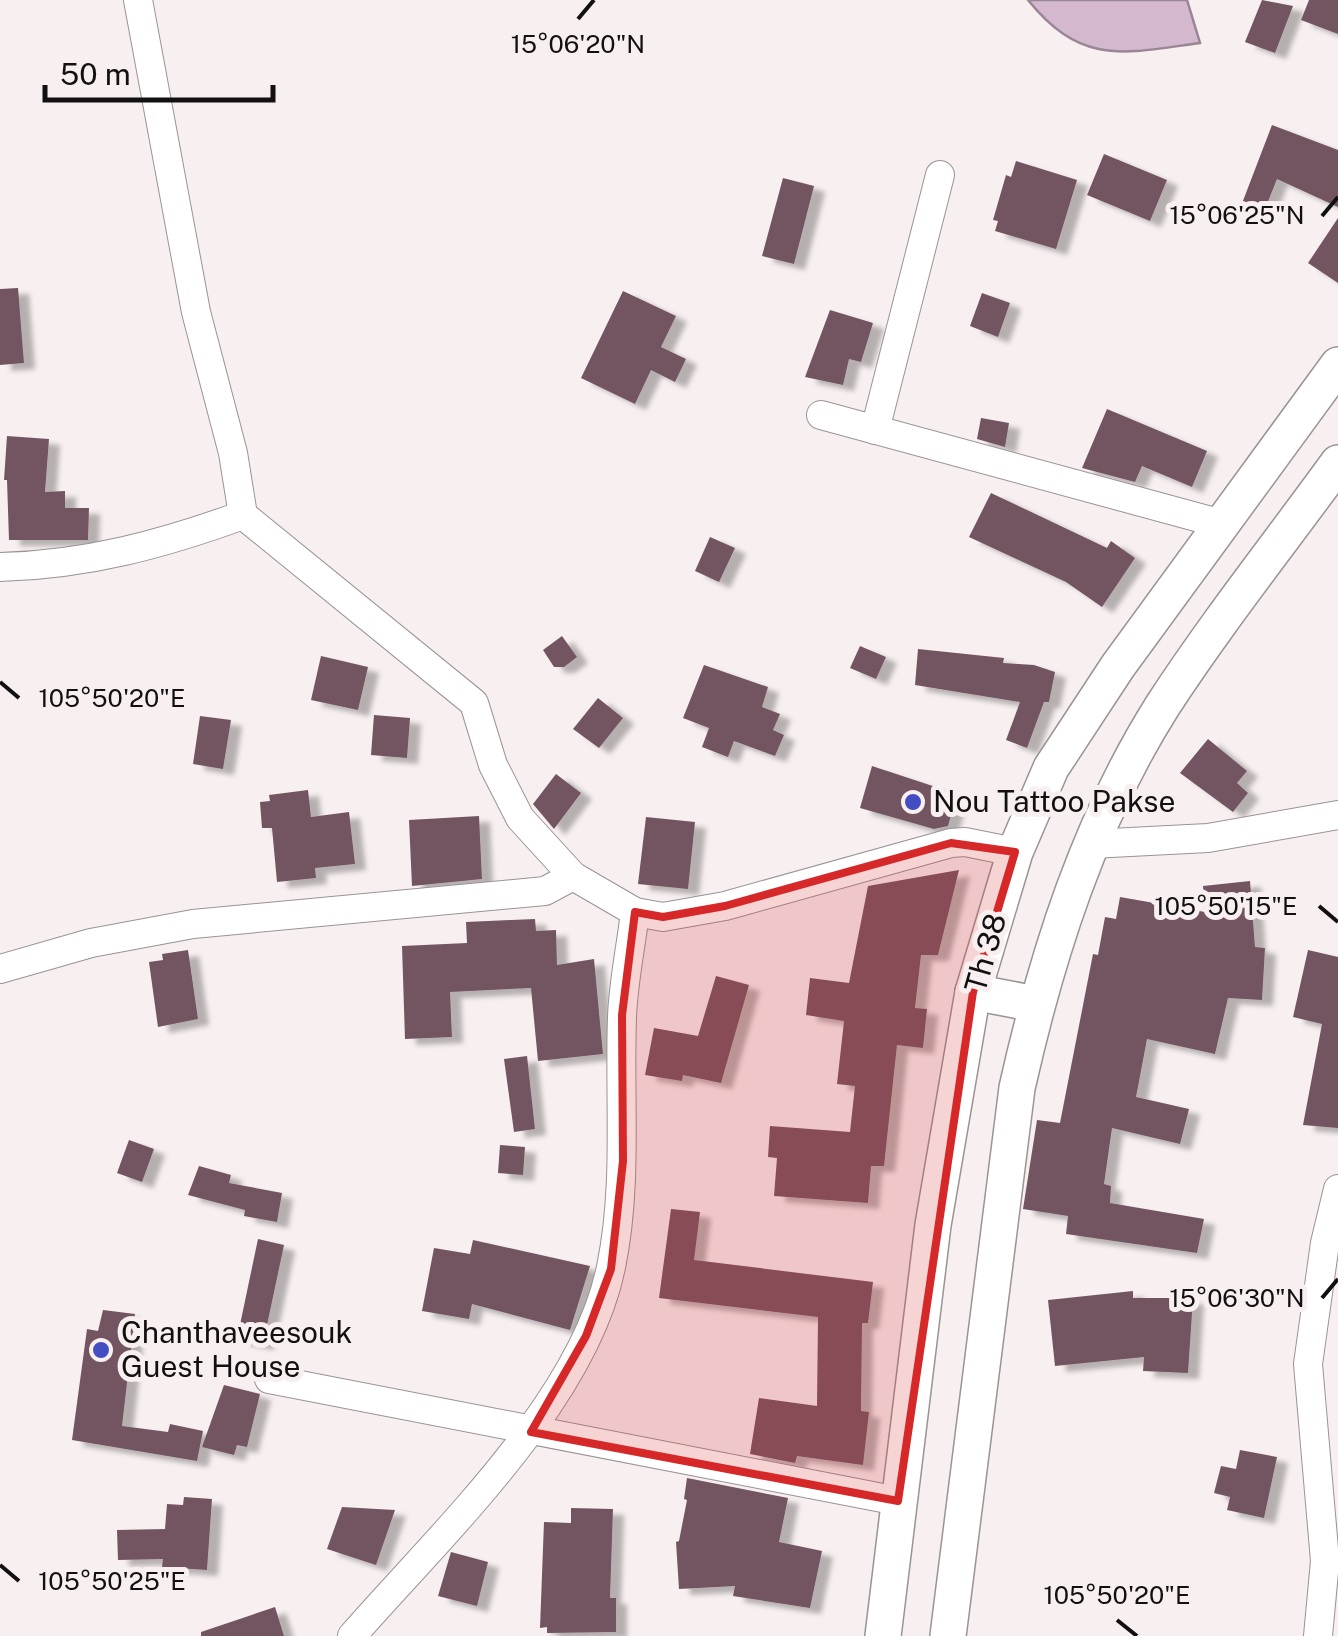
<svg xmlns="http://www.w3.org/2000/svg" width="1338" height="1636" viewBox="0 0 1338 1636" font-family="'Public Sans',sans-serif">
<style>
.water{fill:#d3b8ce;stroke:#998695;stroke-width:2.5}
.building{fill:#735562;filter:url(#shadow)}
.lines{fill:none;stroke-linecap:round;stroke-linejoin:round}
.minor-casing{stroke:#9a9394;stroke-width:30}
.tertiary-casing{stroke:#9a9394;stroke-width:38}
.minor{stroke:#fff;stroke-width:28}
.tertiary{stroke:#fff;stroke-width:35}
.marked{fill:#d62828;fill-opacity:0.2;stroke:#d62828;stroke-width:8;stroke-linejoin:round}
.ticks{fill:none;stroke:#121010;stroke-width:4}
.poi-dot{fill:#444ec3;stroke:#f7eff0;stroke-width:4}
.labels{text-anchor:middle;stroke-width:10;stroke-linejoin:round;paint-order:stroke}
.poi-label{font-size:30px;fill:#121010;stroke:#f7eff0;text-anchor:start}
.street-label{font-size:30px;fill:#121010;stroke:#f7eff0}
.ticks-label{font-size:25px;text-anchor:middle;fill:#121010;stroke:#f7eff0;stroke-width:10;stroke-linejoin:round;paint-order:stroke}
</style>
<defs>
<filter id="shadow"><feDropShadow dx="11" dy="6" stdDeviation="2.5" flood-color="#0004"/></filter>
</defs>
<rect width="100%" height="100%" fill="#f7eff0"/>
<path class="water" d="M1028,0H1187L1200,43C1125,53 1082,67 1028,0Z"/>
<g class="building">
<path d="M1262,0L1293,6L1275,53L1245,42Z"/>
<path d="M1309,0H1338V34L1301,20Z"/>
<path d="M1272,125L1338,150V207L1277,179L1263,214L1241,206Z"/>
<path d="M1104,154L1167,180L1150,221L1087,195Z"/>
<path d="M1016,161L1077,180L1056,249L995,231L998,221L993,220L1006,175L1011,177Z"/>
<path d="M783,178L814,186L794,264L762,256Z"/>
<path d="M1338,218V283L1308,263Z"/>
<path d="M18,288L24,363L0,365V289Z"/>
<path d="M623,291L676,316L661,347L686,359L675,382L651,370L635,404L581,378Z"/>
<path d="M982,293L1010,303L998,337L970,326Z"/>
<path d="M830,310L873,323L861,362L849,359L843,385L805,377Z"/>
<path d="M1107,409L1207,451L1192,487L1142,466L1135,482L1082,468Z"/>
<path d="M981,418L1009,423L1005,447L977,439Z"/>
<path d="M7,436L49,439L45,492L65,491V508H89L88,540H9L7,480H4Z"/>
<path d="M991,493L1107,548L1111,541L1135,558L1102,607L1066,582L969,537Z"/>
<path d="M710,537L735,548L719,582L695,571Z"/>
<path d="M562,636L577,657L564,667H554L543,650Z"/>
<path d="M860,646L886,657L876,679L850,668Z"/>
<path d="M918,649L1004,658L1003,663L1034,665L1055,672L1049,702H1044L1027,748L1006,740L1020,702L915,685Z"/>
<path d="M321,656L368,667L358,710L311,700Z"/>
<path d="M704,665L768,687L762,707L780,714L773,730L784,735L775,756L734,741L728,757L702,747L709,728L683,718Z"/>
<path d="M598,698L623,718L599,748L573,729Z"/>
<path d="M374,715L410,718L407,758L371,755Z"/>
<path d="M200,716L231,720L223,769L193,764Z"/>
<path d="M1208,739L1247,771L1237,783L1248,793L1233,812L1180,773Z"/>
<path d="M872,766L957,794L948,826L934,829L860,808Z"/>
<path d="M556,774L581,793L554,829L533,804Z"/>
<path d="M308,790L311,817L349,812L355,864L315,868L316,878L277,882L272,828H262L260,802L270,801L269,795Z"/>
<path d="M479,816L482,879L412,886L409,820Z"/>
<path d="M646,817L695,822L688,889L638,884Z"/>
<path d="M959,870L938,955H921L915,1008L927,1009L923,1048L897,1045L884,1166H871L868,1203L774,1196L777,1158L768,1157L770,1126L850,1132L855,1086L837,1084L844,1021L806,1015L810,978L849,983L868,886Z"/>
<path d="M1250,881L1255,947L1265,948L1262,1000L1228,998L1215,1054L1147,1039L1136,1097L1189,1109L1180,1144L1112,1128L1104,1184L1111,1186L1110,1203L1204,1219L1197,1253L1066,1234L1068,1216L1023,1209L1037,1120L1060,1123L1093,954L1098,955L1105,917L1116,919L1120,897L1205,912L1203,886Z"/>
<path d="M535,919L536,931L556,930L557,965L594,959L603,1054L538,1061L531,988L450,992L452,1037L405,1039L402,946L467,943L466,922Z"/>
<path d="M188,950L198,1019L158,1027L149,962L163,960L162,954Z"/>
<path d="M1308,950L1338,957V1128L1303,1125L1322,1024L1293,1017Z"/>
<path d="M716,976L749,985L721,1083L683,1075L682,1081L645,1075L654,1028L698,1036Z"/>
<path d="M527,1056L535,1129L514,1132L504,1059Z"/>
<path d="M129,1140L154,1149L142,1182L117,1173Z"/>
<path d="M500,1145L525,1147L523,1175L498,1173Z"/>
<path d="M199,1166L231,1175L229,1183L282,1193L277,1222L244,1216L245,1210L188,1195Z"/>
<path d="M671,1209L700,1212L694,1260L873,1282L868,1323H862L861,1411L869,1412L863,1465L797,1456L795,1463L750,1454L759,1398L817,1406L818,1317L659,1298Z"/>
<path d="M258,1239L284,1245L263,1344L237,1339Z"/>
<path d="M473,1240L590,1266L570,1330L472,1304L469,1319L422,1311L434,1248L470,1254Z"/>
<path d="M1133,1291V1298H1193L1188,1373L1143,1371L1144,1357L1055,1366L1048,1300Z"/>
<path d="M103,1310L135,1314L122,1426L168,1432L170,1424L203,1431L197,1461L72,1440L87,1329L98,1331Z"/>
<path d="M224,1385L260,1394L247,1447L237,1445L234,1455L202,1447Z"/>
<path d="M1240,1450L1277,1457L1264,1518L1227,1510L1230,1497L1214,1493L1221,1466L1236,1469Z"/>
<path d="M687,1478L788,1498L779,1542L822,1551L810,1608L733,1596L735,1586L679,1589L676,1542L679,1541L687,1500L684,1499Z"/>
<path d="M184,1497L212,1499L207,1570L162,1567L163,1559L118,1560L117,1530L165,1529L167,1504L183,1505Z"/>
<path d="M342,1507L395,1510L376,1565L327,1549Z"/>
<path d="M571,1508L613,1509L610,1598H616V1632L547,1633V1627L540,1628L544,1522L571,1523Z"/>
<path d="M451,1552L488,1562L477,1606L438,1596Z"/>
<path d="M275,1607L284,1636H201V1632Z"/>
</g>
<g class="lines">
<defs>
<g id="minor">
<path d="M138,0L196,312L233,453L243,515L474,703L493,765L520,818L573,876L635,912L663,917L725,906L951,843L965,842L1015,852"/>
<path d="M821,415L1222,524"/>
<path d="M875,430L940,175"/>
<path d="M0,567C86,565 163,544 243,515"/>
<path d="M1091,844L1208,838L1338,815"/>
<path d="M0,969L91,943L193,924L545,891L573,876"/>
<path d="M269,1379L898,1501"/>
<path d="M352,1636C440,1535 584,1401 611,1267C628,1185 619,1101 622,1018C623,983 631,947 635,912"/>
<path d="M1318,1636L1325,1561L1308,1364L1325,1243L1338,1189"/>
</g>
<g id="tertiary">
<path d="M973,992L1036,1004"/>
<path d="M883,1636L933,1225L973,992L1015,852L1051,768L1118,666L1338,365"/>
<path d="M948,1636L1017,1088C1047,954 1089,822 1163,705C1217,622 1280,543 1338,463"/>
</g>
</defs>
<use href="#minor" class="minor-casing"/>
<use href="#tertiary" class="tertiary-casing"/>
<use href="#minor" class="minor"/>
<use href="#tertiary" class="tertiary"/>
</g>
<path class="marked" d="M951,843L1015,852L973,992L898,1501L531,1432L586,1336L611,1269L623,1161L622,1015L635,912L663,917L725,906Z"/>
<path class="ticks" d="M578,19L594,0M1322,216L1338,197M0,682L19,698M1319,906L1338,922M1322,1298L1338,1279M0,1565L19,1581M1117,1620L1137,1636"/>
<g class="poi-dot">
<circle cx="913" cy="802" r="10"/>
<circle cx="101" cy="1350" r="10"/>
</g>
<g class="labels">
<g class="poi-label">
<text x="933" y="812">Nou Tattoo Pakse</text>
<text x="121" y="1343">Chanthaveesouk<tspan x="121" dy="34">Guest House</tspan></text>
</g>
<g class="street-label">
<text transform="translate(986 953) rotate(-74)" y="10">Th 38</text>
</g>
</g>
<g class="ticks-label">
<text x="578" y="53">15°06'20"N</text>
<text x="1237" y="224">15°06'25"N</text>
<text x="112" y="707">105°50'20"E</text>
<text x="1226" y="915">105°50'15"E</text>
<text x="1237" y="1307">15°06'30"N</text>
<text x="112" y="1590">105°50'25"E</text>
<text x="1117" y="1604">105°50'20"E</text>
</g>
<path d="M45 85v15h228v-15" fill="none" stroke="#121010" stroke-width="5"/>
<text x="60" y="85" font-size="30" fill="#121010" stroke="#f7eff0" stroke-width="8" paint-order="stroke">50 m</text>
</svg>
